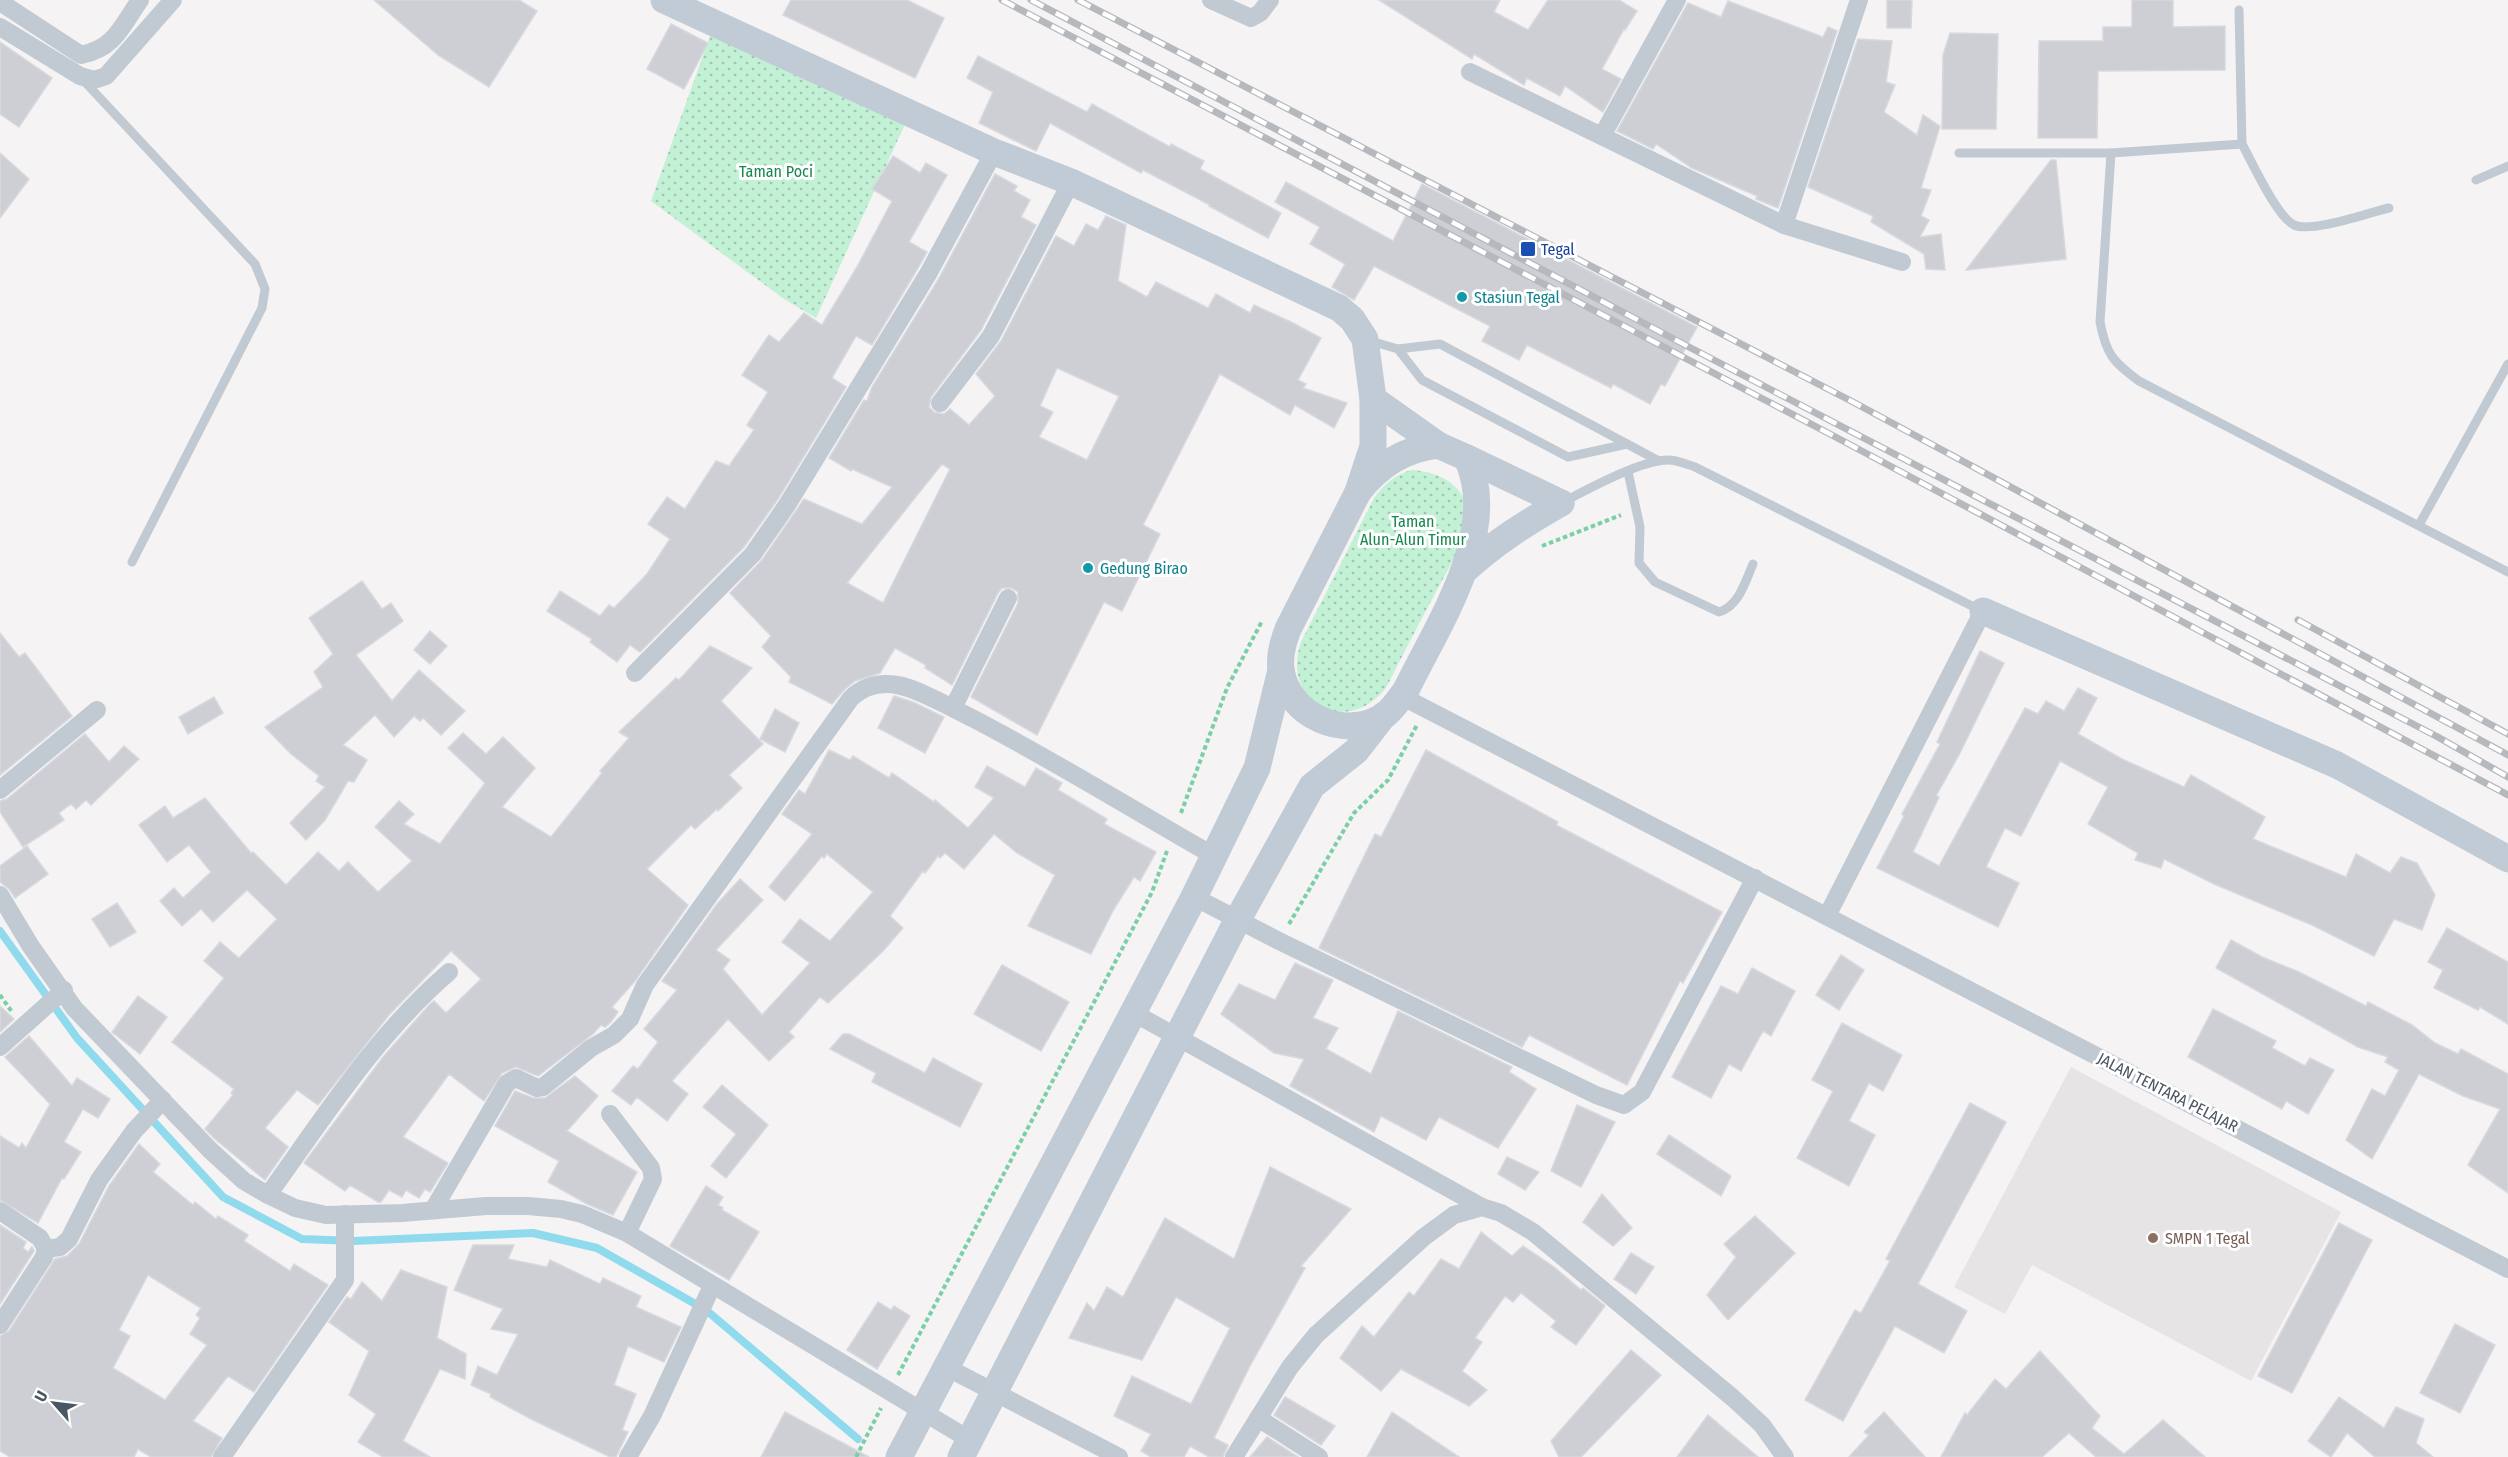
<svg xmlns="http://www.w3.org/2000/svg" width="2508" height="1457" viewBox="0 0 2508 1457" font-family="'Fira Sans Condensed',sans-serif">
<style>
.education{fill:#e6e4e5}
.park{fill:url(#park-dots)}
.lines{fill:none;stroke-linecap:round;stroke-linejoin:round}
.stream{stroke:#90daee;stroke-width:8}
.building{fill:#cdcfd5;stroke:#d7d9de;stroke-width:1.5;fill-rule:evenodd}
.path{stroke:#7ad0a6;stroke-width:4;stroke-dasharray:4.5 3;stroke-linecap:butt}
.lane{stroke:#c1cad2;stroke-width:9}
.street{stroke:#c1cad2;stroke-width:18}
.secondary{stroke:#c1cbd6;stroke-width:27}
.rail-casing{stroke:#b5b8bd;stroke-width:7}
.rail{stroke:#fff;stroke-width:4.5;stroke-dasharray:14;stroke-linecap:butt}
.transit-dot{fill:#1a4fb4;stroke:#fff;stroke-width:2}
.culture-dot{fill:#0f9aa8;stroke:#fff;stroke-width:2}
.education-dot{fill:#8d6e63;stroke:#fff;stroke-width:2}
.labels{text-anchor:middle;stroke-width:6;stroke-linejoin:round;paint-order:stroke}
.park-label{font-size:16px;fill:#17864f;stroke:#fff}
.transit-label{font-size:16px;fill:#164399;stroke:#fff;text-anchor:start}
.culture-label{font-size:16px;fill:#0d838f;stroke:#fff;text-anchor:start}
.street-label{font-size:16px;fill:#4a5661;stroke:#fff}
.education-label{font-size:16px;fill:#785e54;stroke:#fff;text-anchor:start}
</style>
<defs>
<pattern id="park-dots" width="8" height="8" patternUnits="userSpaceOnUse" patternTransform="scale(1.5)"><rect width="8" height="8" fill="#c3f1d5"/><path d="M2 2h.1M6 6h.1" fill="none" stroke="#a0c6b0" stroke-width="1.8" stroke-linecap="round"/></pattern>
</defs>
<rect width="100%" height="100%" fill="#f5f3f3"/>
<path class="education" d="M2071,1067L2341,1212L2251,1381L2032,1265L2005,1314L1954,1287Z"/>
<g class="park">
<path d="M711,33L906,122L816,318L784,299L651,201Z"/>
<path d="M1411,470C1436,471 1466,484 1467,513C1467,541 1447,570 1435,594C1418,625 1402,656 1386,688C1346,738 1280,703 1301,642L1374,498C1385,483 1394,476 1411,470Z"/>
</g>
<g class="lines">
<path class="stream" d="M0,931L77,1038L223,1197L302,1239L354,1241L533,1233L597,1248L706,1310L858,1439"/>
</g>
<g class="building">
<path d="M374,0H519L537,11L489,87L438,55Z"/>
<path d="M791,0H907L944,18L915,78L783,15Z"/>
<path d="M1379,0H1500L1494,12L1528,30L1548,0H1619L1637,11L1625,30L1624,29L1602,69L1621,79L1603,112L1565,86L1560,96L1527,78L1524,85L1474,54L1472,59Z"/>
<path d="M1887,0H1912L1911,28H1887Z"/>
<path d="M2132,0H2173V27L2225,26V70L2098,71L2097,138H2038L2039,41H2103V27H2132Z"/>
<path d="M1728,1L1823,37L1828,27L1837,31L1778,208L1756,199L1757,196L1692,168L1656,144L1653,149L1617,131L1688,3L1721,17Z"/>
<path d="M671,24L708,43L684,89L647,69Z"/>
<path d="M1950,33L1998,34L1996,129H1942L1943,55Z"/>
<path d="M1858,39L1892,41L1886,82L1895,85L1884,112L1917,135L1923,115L1940,126L1921,188L1931,190L1921,216L1929,220L1920,237L1941,234L1945,270L1926,269L1924,254L1871,222L1873,216L1808,187Z"/>
<path d="M0,42L52,78L19,127L0,114Z"/>
<path d="M978,56L1087,112L1092,104L1170,147L1171,144L1204,161L1200,169L1281,213L1268,238L1209,206L1210,205L1143,170L1141,173L1050,123L1036,151L979,123L993,92L967,78Z"/>
<path d="M0,153L29,179L0,218Z"/>
<path d="M893,156L920,173L926,163L947,175L909,242L927,252L918,268L872,345L856,336L832,378L846,387L778,499L744,547L640,652L630,645L617,662L590,642L592,639L547,611L560,591L600,616L609,605L614,608L647,574L670,539L648,524L667,497L685,509L716,461L729,466L754,430L747,425L768,392L742,375L769,335L779,342L804,313L822,325L857,267L892,201L872,189Z"/>
<path d="M2051,160H2056L2066,259L1966,270Z"/>
<path d="M995,174L1017,186L1014,191L1030,200L1021,217L1036,225L981,330L931,397L929,407L934,412L944,414L950,409L969,425L995,396L976,374L1001,341L1056,236L1074,246L1086,224L1098,230L1106,216L1126,225L1118,281L1147,297L1156,282L1208,308L1216,294L1250,313L1254,305L1293,323L1321,338L1298,380L1306,384L1303,388L1347,403L1334,428L1295,405L1290,415L1220,374L1143,525L1160,534L1122,611L1104,602L1037,735L971,697L1018,603V592L1012,588H1002L998,593L952,685L925,668L926,665L895,648L880,673L855,681L844,690L832,704L789,682L791,677L762,647L771,636L730,593L762,560L804,499L862,524L892,487L852,469L851,471L829,458L864,400L867,401L872,387L938,280ZM1057,368L1119,396L1087,460L1039,437L1053,412L1040,406ZM942,464L950,469L883,603L847,583Z"/>
<path d="M1286,182L1393,241L1422,184L1697,327L1665,386L1661,384L1650,404L1613,384L1611,388L1527,345L1519,360L1482,341L1490,326L1374,266L1354,300L1332,287L1345,264L1310,244L1320,227L1275,202Z"/>
<path d="M362,581L382,609L391,603L403,621L356,655L392,701L419,670L465,711L441,735L423,718L420,721L414,716L394,737L375,715L343,745L367,760L354,782L348,781L325,820L306,840L290,823L325,787L316,781L319,776L290,753L265,727L323,687L314,672L333,654L309,618Z"/>
<path d="M430,631L447,646L430,664L414,650Z"/>
<path d="M0,633L19,657L25,653L72,716L0,775Z"/>
<path d="M710,646L752,668L721,701L763,744L729,775L742,788L718,811L717,809L695,829L691,825L647,869L688,905L635,981L612,1007L618,1012L611,1022L605,1027L601,1025L593,1034L538,1076L516,1067L502,1073L484,1101L449,1074L403,1137L448,1163L430,1192L425,1189L419,1198L406,1190L402,1197L389,1190L381,1202H378L350,1185L345,1191L304,1163L383,1057L430,1004L434,1001L446,1013L481,979L451,951L389,1015L318,1105L297,1090L265,1128L288,1147L265,1180L216,1140L205,1129L233,1095L231,1093L234,1089L172,1042L224,978L204,961L220,942L239,958L277,919L247,890L213,922L201,909L182,926L160,901L174,888L183,898L211,872L189,845L167,862L139,825L165,806L173,818L205,798L251,853L253,852L286,885L318,852L339,871L348,862L378,892L412,861L375,827L399,801L414,814L404,824L440,844L485,783L448,748L463,733L486,754L503,737L535,768L502,807L551,837L602,773L600,771L629,738L619,732L676,678L679,680Z"/>
<path d="M1980,651L2004,663L1960,753L1936,796L1939,797L1913,852L1939,866L2025,708L2038,714L2046,701L2064,711L2078,688L2097,698L2078,734L2122,759L2184,787L2191,775L2265,817L2253,839L2346,877L2356,854L2390,873L2401,857L2417,863L2435,895L2422,930L2394,919L2374,956L2312,925L2214,884L2164,859L2161,868L2135,860L2138,853L2088,824L2108,787L2060,761L2021,836L2005,828L1986,867L2019,883L1998,927L1877,868L1904,816L1902,814L1940,744L1937,742Z"/>
<path d="M894,696L913,702L944,717L925,753L878,728Z"/>
<path d="M214,697L223,713L188,734L179,717Z"/>
<path d="M775,709L799,723L785,752L760,739Z"/>
<path d="M85,734L109,762L124,746L139,759L91,805L86,800L76,809L71,804L59,813L64,820L23,847L0,812V801L7,799Z"/>
<path d="M829,750L850,760L853,756L889,778L892,773L934,802L935,800L968,828L994,798L975,787L987,766L1025,787L1036,768L1062,783L1058,790L1107,819L1104,824L1156,852L1140,881L1134,877L1114,909L1091,954L1028,926L1055,875L1017,853L994,834L964,869L945,853L940,858L938,856L925,873L923,871L890,916L903,928L883,951L828,1003L820,997L789,1032L794,1037L769,1061L728,1019L672,1081L688,1094L667,1121L637,1097L631,1105L612,1091L633,1066L638,1069L658,1042L644,1029L677,990L662,981L717,904L740,879L763,900L716,950L730,960L723,969L762,1015L810,963L782,942L800,919L830,941L873,892L827,854L824,858L822,856L785,901L769,887L812,834L782,814L799,790L805,794Z"/>
<path d="M1426,750L1558,822L1556,825L1722,912L1683,983L1680,981L1627,1085L1529,1035L1522,1047L1319,948L1375,834L1381,837Z"/>
<path d="M27,846L48,874L15,898L9,889L0,882V866Z"/>
<path d="M117,903L136,932L110,947L92,919Z"/>
<path d="M2447,928L2508,962V1024L2480,1007L2478,1010L2434,988L2443,970L2428,962Z"/>
<path d="M2231,940L2262,957L2299,972L2366,1006L2368,1002L2412,1025L2435,1043L2458,1054L2461,1049L2508,1074V1193L2468,1165L2500,1109L2463,1096L2419,1074L2372,1159L2346,1140L2372,1089L2385,1096L2399,1070L2385,1062L2388,1057L2358,1047L2216,968Z"/>
<path d="M1841,955L1864,970L1839,1010L1816,995Z"/>
<path d="M1295,963L1333,980L1313,1018L1338,1028L1326,1049L1371,1074L1398,1011L1512,1067L1509,1072L1536,1089L1498,1148L1439,1117L1426,1140L1381,1116L1374,1132L1290,1086L1304,1059L1274,1053L1221,1014L1239,984L1275,1000Z"/>
<path d="M1002,965L1069,1002L1041,1051L974,1014Z"/>
<path d="M1752,968L1795,991L1771,1036L1763,1031L1741,1071L1729,1064L1711,1098L1672,1077L1721,986L1738,994Z"/>
<path d="M138,996L167,1017L140,1054L112,1032Z"/>
<path d="M0,1006L14,1019L0,1032Z"/>
<path d="M2213,1009L2276,1041L2272,1048L2305,1066L2310,1058L2334,1070L2308,1114L2286,1101L2282,1109L2188,1057Z"/>
<path d="M1842,1023L1902,1055L1883,1091L1869,1083L1849,1121L1875,1135L1849,1186L1797,1158L1833,1091L1812,1080Z"/>
<path d="M843,1034H849L925,1073L933,1058L982,1084L960,1127L872,1082L876,1073L830,1049Z"/>
<path d="M29,1036L72,1086L77,1078L110,1099L98,1118L83,1109L64,1142L81,1152L64,1179L62,1178L38,1223L0,1200V1136L19,1148L22,1143L26,1148L50,1104L5,1057Z"/>
<path d="M575,1076L598,1096L567,1131L637,1172L613,1215L587,1204L548,1182L559,1161L495,1126L515,1091L533,1098H545Z"/>
<path d="M722,1085L768,1125L726,1178L711,1166L736,1134L703,1107Z"/>
<path d="M1970,1103L2006,1122L1918,1284L1967,1311L1944,1353L1895,1326L1843,1421L1805,1400L1855,1310L1861,1313L1890,1261L1886,1259Z"/>
<path d="M1577,1105L1615,1122L1581,1187L1551,1171Z"/>
<path d="M1669,1135L1731,1176L1721,1196L1657,1154Z"/>
<path d="M139,1144L160,1164L153,1172L193,1205L195,1202L216,1219L218,1216L248,1235L244,1241L290,1271L294,1264L328,1285L254,1392L228,1376L193,1421L222,1438L211,1457H151L138,1449L134,1457H10L0,1451V1336L9,1331L55,1259L67,1256L79,1244L109,1186ZM148,1275L201,1308L196,1315L200,1318L190,1334L207,1345L165,1400L113,1368L130,1336L119,1330Z"/>
<path d="M1507,1157L1539,1172L1525,1190L1498,1174Z"/>
<path d="M1270,1167L1351,1209L1301,1266L1305,1268L1250,1366L1214,1438L1228,1445L1223,1457H1209L1190,1446L1184,1457H1151L1141,1451L1151,1434L1114,1416L1132,1376L1191,1404L1230,1328L1176,1297L1142,1360L1069,1338L1087,1303L1094,1311L1107,1287L1123,1297L1165,1218L1234,1259Z"/>
<path d="M706,1186L723,1197L718,1205L723,1208L722,1210L759,1232L729,1280L670,1246Z"/>
<path d="M1602,1194L1632,1228L1613,1246L1583,1222Z"/>
<path d="M1755,1216L1795,1253L1728,1320L1707,1295L1736,1257L1724,1244Z"/>
<path d="M2339,1223L2372,1240L2292,1393L2258,1376Z"/>
<path d="M0,1225L26,1242L23,1248L28,1252L32,1247L34,1251L0,1304Z"/>
<path d="M1481,1232L1512,1256L1523,1246L1554,1267L1581,1290L1583,1288L1605,1306L1576,1345L1551,1327L1556,1321L1521,1293L1513,1302L1505,1296L1475,1338L1482,1342L1462,1371L1487,1390L1469,1406L1401,1369L1381,1391L1340,1358L1362,1326L1374,1337L1409,1292L1414,1296L1441,1259L1459,1269Z"/>
<path d="M473,1245H514L508,1259L547,1267L550,1260L600,1284L603,1278L641,1296L636,1307L681,1327L664,1362L628,1346L614,1385L636,1394L622,1430L628,1432L616,1457H610L533,1420L490,1397L491,1394L471,1385L478,1366L497,1375L518,1334L491,1329L503,1309L454,1290Z"/>
<path d="M1631,1253L1654,1267L1636,1294L1614,1279Z"/>
<path d="M401,1270L447,1287L437,1338L466,1354L465,1379L440,1369L403,1441L430,1457H383L358,1442L376,1414L349,1395L369,1351L329,1322L347,1297L351,1299L362,1282L382,1301Z"/>
<path d="M878,1302L891,1310L894,1306L910,1316L877,1369L847,1350Z"/>
<path d="M2455,1324L2495,1345L2460,1413L2420,1393Z"/>
<path d="M1631,1350L1661,1375L1581,1457H1559L1551,1441Z"/>
<path d="M2040,1351L2100,1416L2092,1428L2124,1454L2163,1420L2205,1457H2096L2069,1433L2042,1457H1941L1965,1413L1967,1415L1995,1379L2006,1389Z"/>
<path d="M1285,1397L1335,1426L1321,1445L1274,1415Z"/>
<path d="M2339,1397L2384,1428L2396,1407L2424,1419L2416,1443L2433,1457H2375L2347,1433L2331,1457L2308,1441Z"/>
<path d="M785,1412L869,1457H761Z"/>
<path d="M1392,1412L1459,1457H1367Z"/>
<path d="M1884,1412L1925,1457H1849L1869,1435L1864,1432Z"/>
<path d="M1708,1415L1758,1457H1677Z"/>
<path d="M1267,1437L1298,1457H1250Z"/>
</g>
<g class="lines">
<g class="path">
<path d="M1542,546L1621,515"/>
<path d="M1181,813L1227,688L1262,621"/>
<path d="M1289,924L1354,813L1388,780L1417,725"/>
<path d="M0,995L12,1012"/>
<path d="M898,1375L1152,892L1167,851"/>
<path d="M856,1457L881,1408"/>
</g>
<g class="lane">
<path d="M84,81L255,264L265,289L262,308L132,562"/>
<path d="M2242,144C2252,162 2277,217 2294,225C2313,233 2367,213 2389,208"/>
<path d="M1959,153H2111L2242,144L2239,10"/>
<path d="M2111,153L2100,322C2106,354 2113,362 2139,381L2508,572"/>
<path d="M2476,180L2508,166"/>
<path d="M1367,340L1398,349L1440,344L1659,461"/>
<path d="M1398,349L1422,380L1568,457L1627,444"/>
<path d="M1628,472L1640,527L1639,563L1655,582L1719,612C1739,606 1745,582 1753,564"/>
<path d="M1563,502C1588,489 1641,460 1668,460C1677,460 1686,464 1695,467L1980,610"/>
<path d="M2419,525L2508,364"/>
</g>
<g class="street">
<path d="M1211,0L1251,18L1260,13L1270,0"/>
<path d="M0,2L81,55C115,48 121,27 140,0"/>
<path d="M0,27L80,76L94,80L106,76L173,0"/>
<path d="M1470,72L1784,225L1902,262"/>
<path d="M1602,136L1677,0"/>
<path d="M1784,225L1859,0"/>
<path d="M940,403L991,336L1071,182"/>
<path d="M635,673L753,554L787,505L928,274L994,152"/>
<path d="M1401,696L2508,1269"/>
<path d="M953,708L1008,598"/>
<path d="M0,790L97,710"/>
<path d="M0,895L30,945L74,1008L210,1150L244,1181L268,1195L295,1208L326,1215L402,1213L486,1206H528L561,1209L582,1214L627,1233L970,1440"/>
<path d="M1194,897L1279,941L1596,1095L1624,1105L1642,1092L1755,878"/>
<path d="M1827,916L1983,611"/>
<path d="M1132,1012L1482,1207"/>
<path d="M0,1047L64,990"/>
<path d="M610,1114L651,1168L653,1179L627,1233"/>
<path d="M268,1195C324,1117 376,1035 449,972"/>
<path d="M433,1210L507,1083L516,1078L537,1088L543,1087L591,1048L614,1035L630,1019L645,985L851,698C864,686 879,682 897,685C917,688 954,709 972,718C1055,761 1133,810 1214,856"/>
<path d="M0,1211L40,1238L46,1249L44,1257L0,1325"/>
<path d="M46,1249L60,1247L69,1239L99,1180L134,1131L163,1100"/>
<path d="M946,1367L1119,1457"/>
<path d="M1258,1418L1319,1457"/>
<path d="M222,1457L345,1280V1214"/>
<path d="M628,1457L652,1416L712,1286"/>
<path d="M1234,1457L1290,1367L1316,1335L1424,1237L1454,1215L1482,1207L1501,1213L1533,1232L1733,1398L1762,1425L1785,1457"/>
</g>
<g class="secondary">
<path d="M664,0L994,152L1071,182L1339,308L1352,319L1365,339L1373,399V446L1358,492"/>
<path d="M1373,399L1438,445"/>
<path d="M1438,445L1467,458C1501,532 1438,624 1406,690C1400,698 1393,709 1385,715C1346,742 1287,716 1281,669C1279,655 1283,642 1288,629L1358,492C1379,465 1404,449 1438,445Z"/>
<path d="M1467,458L1561,503"/>
<path d="M1464,571C1494,543 1526,523 1561,503"/>
<path d="M1983,611L2337,765L2508,859"/>
<path d="M899,1457L1194,897L1257,768L1281,670"/>
<path d="M961,1457L1238,919L1312,786L1356,751L1384,715"/>
</g>
<defs>
<g id="rail">
<path d="M1002,0L1828,433L2508,795"/>
<path d="M1031,0L1689,347L2436,736L2508,777"/>
<path d="M1078,0L1853,402L2508,755"/>
<path d="M2298,620L2508,734"/>
</g>
</defs>
<use href="#rail" class="rail-casing"/>
<use href="#rail" class="rail"/>
</g>
<rect class="transit-dot" x="1520" y="241" width="16" height="16" rx="3"/>
<g class="culture-dot">
<circle cx="1462" cy="297" r="6"/>
<circle cx="1088" cy="568" r="6"/>
</g>
<circle class="education-dot" cx="2153" cy="1238" r="6"/>
<g class="labels">
<g class="park-label">
<text x="776" y="177">Taman Poci</text>
<text x="1413" y="527">Taman<tspan x="1413" dy="18">Alun-Alun Timur</tspan></text>
</g>
<g class="transit-label">
<text x="1541" y="255">Tegal</text>
</g>
<g class="culture-label">
<text x="1474" y="303">Stasiun Tegal</text>
<text x="1100" y="574">Gedung Birao</text>
</g>
<g class="street-label">
<text transform="translate(2168 1092) rotate(27)" y="6">JALAN TENTARA PELAJAR</text>
</g>
<g class="education-label">
<text x="2165" y="1244">SMPN 1 Tegal</text>
</g>
</g>
<g transform="translate(54 1403) rotate(298)" stroke="#ffffff" stroke-width="4.5" paint-order="stroke">
<path d="M0-4.5L10 22L0 15L-10 22Z" fill="#4a5661"/>
<text y="-9" font-size="16" font-weight="bold" text-anchor="middle" fill="#4a5661">U</text>
</g>
</svg>
